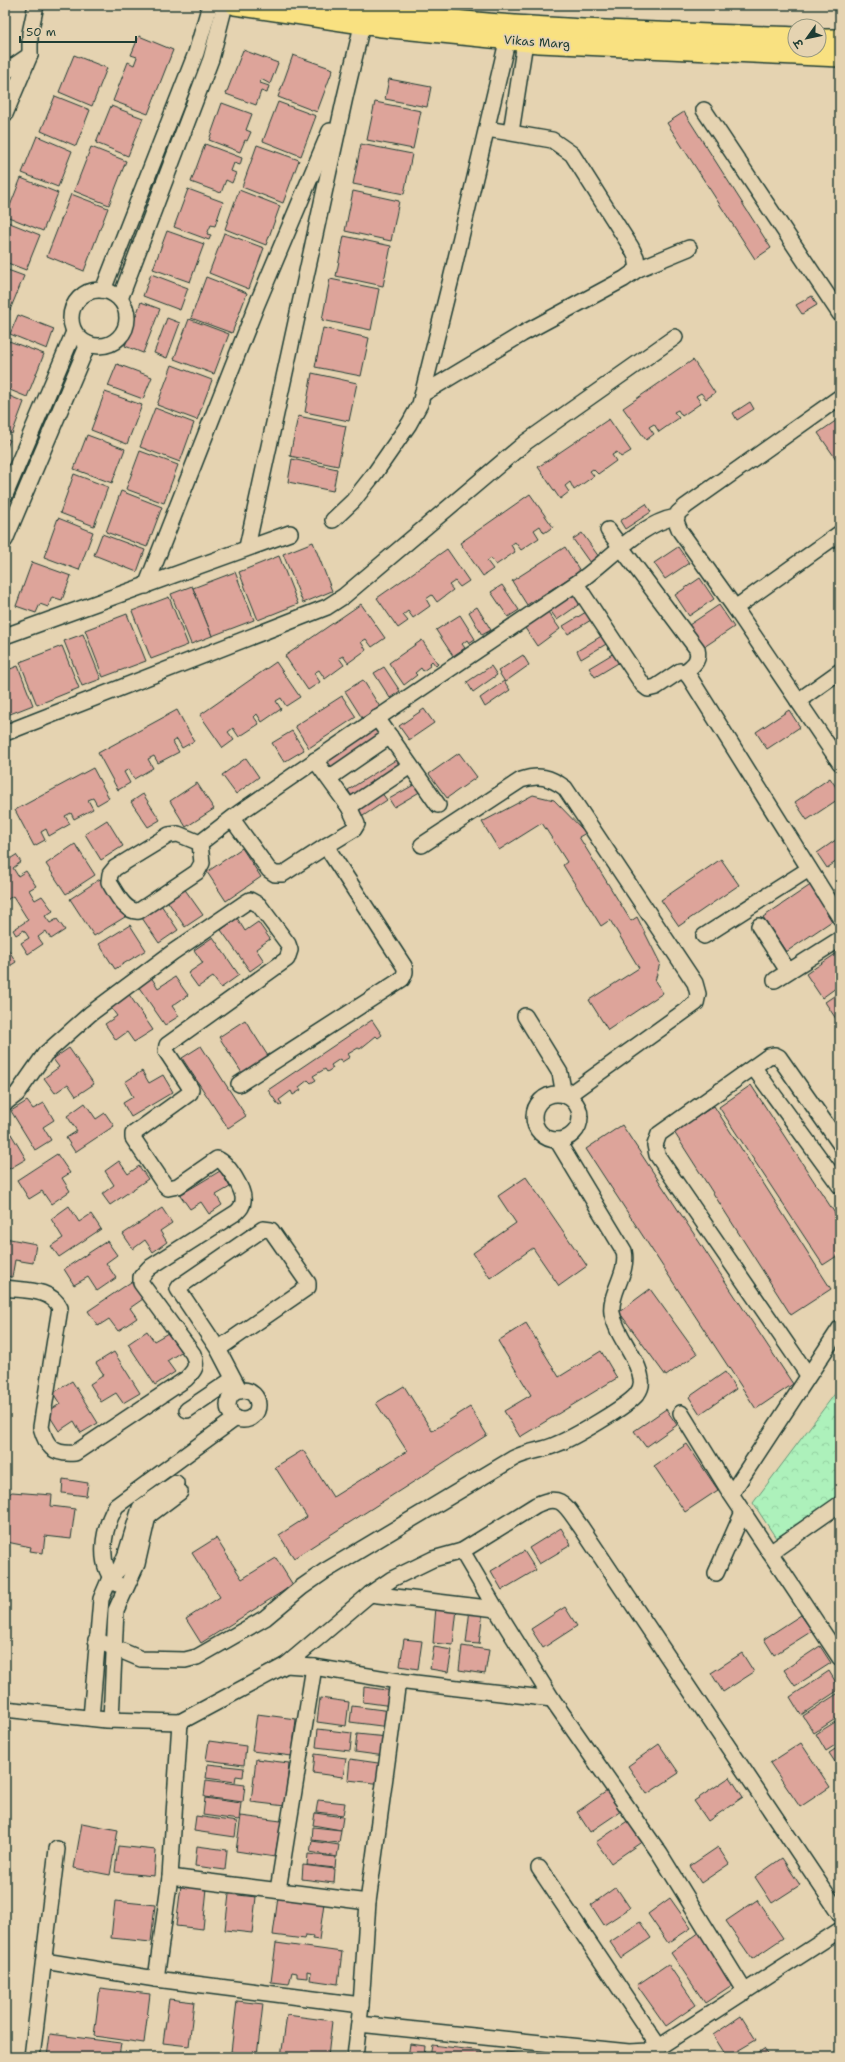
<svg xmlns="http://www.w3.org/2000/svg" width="845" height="2062" viewBox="0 0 845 2062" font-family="'Shantell Sans','Playpen Sans Deva',sans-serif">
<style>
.forest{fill:url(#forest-crowns);stroke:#669778}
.building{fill:#dda49a;stroke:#1f3d34}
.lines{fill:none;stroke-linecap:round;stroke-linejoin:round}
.minor-casing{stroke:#1f3d34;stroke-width:18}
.major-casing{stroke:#1f3d34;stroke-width:22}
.minor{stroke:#e5d3b1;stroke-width:15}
.major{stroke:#f9e181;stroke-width:19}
.labels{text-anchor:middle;stroke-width:3.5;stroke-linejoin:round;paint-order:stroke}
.street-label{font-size:12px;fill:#1f3d34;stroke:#e5d3b1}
</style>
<defs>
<pattern id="forest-crowns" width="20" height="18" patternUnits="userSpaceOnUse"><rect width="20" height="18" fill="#adf1bb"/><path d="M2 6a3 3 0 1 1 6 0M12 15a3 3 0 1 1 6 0" fill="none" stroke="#94d0a1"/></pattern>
</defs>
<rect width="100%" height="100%" fill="#e5d3b1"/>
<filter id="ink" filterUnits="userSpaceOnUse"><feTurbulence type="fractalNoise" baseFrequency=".025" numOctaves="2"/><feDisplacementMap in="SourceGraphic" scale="8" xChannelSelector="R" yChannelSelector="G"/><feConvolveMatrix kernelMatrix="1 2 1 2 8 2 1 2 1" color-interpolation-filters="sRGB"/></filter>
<g filter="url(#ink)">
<path class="forest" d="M840,1387V1497L776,1538L753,1503Z"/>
<g class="building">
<path d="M139,36L173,50L148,114L113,101L128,62L134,65L137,57L131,55Z"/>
<path d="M243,50L278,63L270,84L261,79L260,83L269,86L267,93L261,91L256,105L226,94Z"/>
<path d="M74,55L107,68L92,106L59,92Z"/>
<path d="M293,55L333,69L317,112L278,97Z"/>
<path d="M389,79L431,87L427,107L385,99Z"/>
<path d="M55,96L90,110L76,146L41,131Z"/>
<path d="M278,102L316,116L301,156L263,141Z"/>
<path d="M375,102L421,111L413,149L367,140Z"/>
<path d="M222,103L252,114L246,130L251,132L247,141L245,140L240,152L209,140Z"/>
<path d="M111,106L143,118L128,156L96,143Z"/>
<path d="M684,112L771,248L755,259L667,123Z"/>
<path d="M37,136L72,151L58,187L22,173Z"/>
<path d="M205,144L242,158L240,165L234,163L231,171L236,173L232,183L226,180L221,193L191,182Z"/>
<path d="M361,144L412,154L404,194L353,184Z"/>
<path d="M257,145L299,160L283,203L242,187Z"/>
<path d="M91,147L126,161L109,205L74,191Z"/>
<path d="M21,178L58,193L43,231L6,216Z"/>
<path d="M188,189L223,202L215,226L211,225L207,234L211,235L209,240L174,227Z"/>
<path d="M239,190L280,206L266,245L225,229Z"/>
<path d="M353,191L399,201L391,241L345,231Z"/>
<path d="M71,194L108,208L84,271L47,256Z"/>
<path d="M5,221L40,235L26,270L5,262Z"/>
<path d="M167,231L204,244L190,282L153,269Z"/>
<path d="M224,233L264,248L249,289L209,273Z"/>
<path d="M344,236L391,246L383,286L336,276Z"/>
<path d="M5,269L24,276L10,310L5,308Z"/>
<path d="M151,274L188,288L180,310L143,296Z"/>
<path d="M206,277L247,293L232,333L191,318Z"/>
<path d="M330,279L379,289L371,330L322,320Z"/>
<path d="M812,296L817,305L802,314L796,305Z"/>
<path d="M141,302L160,309L143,353L125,346Z"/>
<path d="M18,315L54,329L47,349L10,334Z"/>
<path d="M167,318L180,323L167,358L154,353Z"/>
<path d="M189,319L229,334L214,374L174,359Z"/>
<path d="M323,328L369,338L361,376L315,367Z"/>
<path d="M9,341L44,354L27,397L5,388V352Z"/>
<path d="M693,360L715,393L706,399L701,393L696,396L701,403L682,416L678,410L674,412L679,418L659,432L654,424L649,427L654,434L646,440L623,408Z"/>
<path d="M117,364L152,377L143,399L108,386Z"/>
<path d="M172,365L212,380L197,420L157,405Z"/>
<path d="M312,373L357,383L349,421L305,412Z"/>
<path d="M105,392L142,405L127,444L91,430Z"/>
<path d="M5,394L24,402L12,434L5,431Z"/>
<path d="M750,402L754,409L737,420L733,413Z"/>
<path d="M155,408L194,423L180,462L140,447Z"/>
<path d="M298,416L346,426L338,466L290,456Z"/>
<path d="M609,419L631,451L621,457L617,452L612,455L616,461L598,474L593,469L590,471L594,476L574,490L570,482L565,486L569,492L560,499L538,467Z"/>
<path d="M837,420L840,424V456L836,459L818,433Z"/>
<path d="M87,435L125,449L112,483L74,469Z"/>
<path d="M5,438L10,440L5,452Z"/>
<path d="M140,451L178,465L164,503L126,489Z"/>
<path d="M292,459L337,469L333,491L288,482Z"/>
<path d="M74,474L108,487L94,526L60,513Z"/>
<path d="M121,491L162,507L147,547L106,532Z"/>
<path d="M530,494L553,527L544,533L540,526L534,530L539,538L521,550L515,542L511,545L515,552L496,565L491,558L487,561L493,569L483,576L460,543Z"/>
<path d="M646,504L651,512L625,529L620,521Z"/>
<path d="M58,518L93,532L79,570L44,557Z"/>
<path d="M582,533L599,557L590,563L573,539Z"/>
<path d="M102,534L145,550L137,572L94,555Z"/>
<path d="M313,542L332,591L303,603L283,554Z"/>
<path d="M565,547L580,571L527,605L512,581Z"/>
<path d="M678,547L689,563L665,579L654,563Z"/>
<path d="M447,549L469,581L460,587L455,581L449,585L453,590L437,602L432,595L426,599L430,606L413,618L408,611L403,615L408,621L398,628L377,598Z"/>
<path d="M279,556L298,604L258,620L239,572Z"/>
<path d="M32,562L71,576L62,600L52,597L48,607L40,604L36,613L16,606Z"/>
<path d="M235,572L254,620L212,636L193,588Z"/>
<path d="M700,578L714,599L689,616L675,595Z"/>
<path d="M502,585L519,610L508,617L491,592Z"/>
<path d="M192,586L212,636L191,644L171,594Z"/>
<path d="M574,594L581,603L557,620L550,610Z"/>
<path d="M169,597L188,645L151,659L132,611Z"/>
<path d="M361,604L385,638L372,647L366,639L361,642L366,650L348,663L343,656L339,658L344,665L325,679L319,670L314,673L320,682L308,690L285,656Z"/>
<path d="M719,605L734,627L704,647L689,625Z"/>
<path d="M477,607L491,630L482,635L469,612Z"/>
<path d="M548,612L560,629L537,646L525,628Z"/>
<path d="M586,612L591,620L568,634L563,626Z"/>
<path d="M127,614L146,661L103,677L85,630Z"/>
<path d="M460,615L475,639L469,643L467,640L462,644L465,648L453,656L436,630Z"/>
<path d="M83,634L101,679L82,686L64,641Z"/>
<path d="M603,635L608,643L581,659L577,651Z"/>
<path d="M422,640L438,664L436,666L432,661L429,664L430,666L423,671L421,668L415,673L417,675L404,685L389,663Z"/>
<path d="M62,646L79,688L37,705L20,662Z"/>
<path d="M614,653L620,662L595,677L589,668Z"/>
<path d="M523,655L529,665L505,682L498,671Z"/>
<path d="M276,662L300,697L286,706L281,698L276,701L281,709L262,722L257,714L254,717L259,724L239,737L233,728L228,732L234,740L223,748L200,715Z"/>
<path d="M18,666L33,705L5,716V671Z"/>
<path d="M491,666L497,675L473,692L467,682Z"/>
<path d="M384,667L400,691L390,698L374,673Z"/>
<path d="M363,680L380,707L362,718L345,691Z"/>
<path d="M504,681L510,690L485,707L480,698Z"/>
<path d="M342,696L356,717L309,748L295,726Z"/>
<path d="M424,709L434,723L409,740L399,726Z"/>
<path d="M177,710L194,741L182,748L177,739L173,742L179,752L158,763L154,756L148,759L153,768L134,779L129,769L124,772L130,783L118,790L98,753Z"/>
<path d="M789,710L800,727L767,749L756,732Z"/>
<path d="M380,725L387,736L334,771L327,760Z"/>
<path d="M292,731L304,750L284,762L272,743Z"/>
<path d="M459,753L477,777L447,798L429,774Z"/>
<path d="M402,756L408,766L354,800L348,790Z"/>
<path d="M246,758L259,777L236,794L222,775Z"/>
<path d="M93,768L109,798L97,805L93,798L88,800L93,809L74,819L71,813L65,816L70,824L49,836L46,829L41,832L45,840L34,846L15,810Z"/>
<path d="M830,778L840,793V798L807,820L795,802Z"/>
<path d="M419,782L423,790L394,807L389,799Z"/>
<path d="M197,783L214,809L186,827L170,801Z"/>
<path d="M381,792L387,800L363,816L358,808Z"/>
<path d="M143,794L160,820L148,827L131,802Z"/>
<path d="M533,795L554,800L586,833L579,837L631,921L637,917L660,963L655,981L663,993L608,1030L589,1000L639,968L610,920L601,926L563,865L567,862L542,823L499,850L482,822Z"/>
<path d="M107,820L123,846L101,860L85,834Z"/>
<path d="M840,837V859L827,868L817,853Z"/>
<path d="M75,844L95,875L66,894L46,864Z"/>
<path d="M242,848L261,877L226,901L207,872Z"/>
<path d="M16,855L21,862L13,868L18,876L26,871L36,886L29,890L35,900L42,896L53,911L45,916L50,923L57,919L65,930L51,939L46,931L38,937L43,944L28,954L21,943L29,938L24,930L16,935L13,930L28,920L13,896L5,901V862Z"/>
<path d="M721,859L739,885L679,926L661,900Z"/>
<path d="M100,879L125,917L94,936L70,899Z"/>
<path d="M181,884L203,915L185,927L164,896Z"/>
<path d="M812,884L835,919L786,952L763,917Z"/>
<path d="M157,899L178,930L159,943L138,912Z"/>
<path d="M237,918L245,931L258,922L270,939L256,949L264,961L250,971L221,930Z"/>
<path d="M130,925L146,950L115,969L99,944Z"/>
<path d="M213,937L239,975L221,988L213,977L198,987L188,973L203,963L194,950Z"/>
<path d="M8,949L16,962L5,969V951Z"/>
<path d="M840,951V985L822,998L806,974Z"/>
<path d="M151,977L158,988L175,977L188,995L172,1006L179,1016L165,1025L138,986Z"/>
<path d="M840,992V1025L825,1002Z"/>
<path d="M128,993L153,1030L134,1042L127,1032L116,1040L105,1024L117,1016L109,1005Z"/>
<path d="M245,1020L268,1056L242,1073L219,1037Z"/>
<path d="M372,1020L382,1035L378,1038L376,1036L360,1049L358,1048L348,1054L350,1057L342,1062L340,1059L331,1065L333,1068L327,1072L325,1069L313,1076L316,1080L311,1083L308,1080L299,1087L301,1090L293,1095L291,1091L279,1100L282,1104L279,1106L268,1090Z"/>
<path d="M201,1046L246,1116L228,1128L182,1058Z"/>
<path d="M69,1048L94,1084L76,1096L68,1084L55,1093L44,1078L59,1067L53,1059Z"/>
<path d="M142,1071L149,1083L163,1075L173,1092L131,1117L123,1103L133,1097L125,1082Z"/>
<path d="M751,1085L840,1221V1254L823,1265L719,1107Z"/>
<path d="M27,1101L33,1109L44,1103L54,1120L43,1127L51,1140L35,1150L11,1111Z"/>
<path d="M85,1103L96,1119L105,1113L114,1126L75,1152L66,1138L77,1131L67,1116Z"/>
<path d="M714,1106L831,1289L791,1315L674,1132Z"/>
<path d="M5,1124L26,1159L9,1169L5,1162Z"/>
<path d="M622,1125L793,1384L756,1409L586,1149Z"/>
<path d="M57,1154L70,1173L62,1178L70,1191L51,1204L42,1191L29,1199L17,1180Z"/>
<path d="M119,1161L128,1174L139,1166L148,1179L110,1205L102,1194L114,1185L105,1171Z"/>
<path d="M220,1171L230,1187L216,1195L222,1205L209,1214L201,1202L190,1209L180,1195Z"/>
<path d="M526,1177L587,1266L559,1286L533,1248L490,1278L473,1253L516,1223L498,1196Z"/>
<path d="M69,1206L79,1222L91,1214L101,1229L59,1257L51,1246L63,1238L51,1219Z"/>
<path d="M162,1208L172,1223L160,1231L167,1242L153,1252L145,1240L133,1249L123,1234Z"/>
<path d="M5,1238L36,1244L33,1263L15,1260L12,1277L5,1276Z"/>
<path d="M107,1241L117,1255L106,1263L116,1278L97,1291L88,1277L74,1285L64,1269Z"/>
<path d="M131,1282L143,1299L130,1308L137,1318L118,1331L109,1319L98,1326L88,1311Z"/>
<path d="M650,1289L697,1354L666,1376L619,1312Z"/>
<path d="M526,1323L559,1377L601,1351L617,1378L520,1437L504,1411L531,1395L498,1341Z"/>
<path d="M147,1331L154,1341L168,1333L181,1352L167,1361L175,1372L155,1385L128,1344Z"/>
<path d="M114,1352L140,1393L123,1403L116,1393L101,1402L90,1384L104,1375L96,1363Z"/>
<path d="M725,1372L736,1389L700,1414L689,1397Z"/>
<path d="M72,1381L98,1423L81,1433L74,1421L59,1431L47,1412L60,1404L53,1393Z"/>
<path d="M404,1386L432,1431L470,1407L487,1435L294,1558L279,1535L307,1517L275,1467L303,1450L333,1497L407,1451L376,1403Z"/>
<path d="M666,1409L677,1425L646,1447L634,1431Z"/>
<path d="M687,1444L718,1490L685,1512L654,1466Z"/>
<path d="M63,1479L88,1483L86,1496L62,1493Z"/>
<path d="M12,1492L52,1495L51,1506L75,1509L71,1539L45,1536L43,1553L30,1551L31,1547L7,1542L5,1540V1497Z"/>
<path d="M561,1528L571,1545L539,1564L529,1548Z"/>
<path d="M216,1538L242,1579L276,1558L293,1585L201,1643L186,1619L220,1597L192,1553Z"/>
<path d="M524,1551L536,1570L502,1590L491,1571Z"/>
<path d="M436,1607L457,1609L453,1645L433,1643Z"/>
<path d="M565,1607L577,1626L543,1648L531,1629Z"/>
<path d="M470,1609L483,1610L479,1644L466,1643Z"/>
<path d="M801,1615L812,1631L774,1655L764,1639Z"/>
<path d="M404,1639L422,1641L418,1669L400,1666Z"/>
<path d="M462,1646L489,1650L485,1674L459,1670Z"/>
<path d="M820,1646L831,1663L795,1686L784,1670Z"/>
<path d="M434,1647L452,1650L448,1672L430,1669Z"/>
<path d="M742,1653L754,1672L723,1692L711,1673Z"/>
<path d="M829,1671L840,1689L801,1715L790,1697Z"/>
<path d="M364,1687L394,1691L392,1706L363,1702Z"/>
<path d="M840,1692V1716L814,1733L803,1716Z"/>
<path d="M320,1698L349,1702L346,1726L317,1722Z"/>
<path d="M352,1706L391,1711L389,1727L350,1722Z"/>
<path d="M257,1714L296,1719L292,1756L252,1751Z"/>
<path d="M840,1719V1742L826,1751L816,1734Z"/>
<path d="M318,1729L352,1733L350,1751L316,1747Z"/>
<path d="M357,1734L387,1737L385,1756L355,1752Z"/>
<path d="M209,1741L246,1746L244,1765L206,1760Z"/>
<path d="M801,1743L830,1787L800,1807L770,1763Z"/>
<path d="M659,1744L679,1773L647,1794L628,1766Z"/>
<path d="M840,1746V1768H839L829,1753Z"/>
<path d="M315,1754L346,1758L343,1777L313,1773Z"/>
<path d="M256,1759L289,1763L285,1806L251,1802Z"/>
<path d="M350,1759L385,1764L383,1784L348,1780Z"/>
<path d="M208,1764L244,1768L243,1777L236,1776L235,1782L206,1778Z"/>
<path d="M730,1777L743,1797L708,1821L694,1801Z"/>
<path d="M206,1780L245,1785L243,1802L204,1797Z"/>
<path d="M610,1789L624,1809L590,1832L577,1812Z"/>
<path d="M205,1798L241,1803L239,1820L203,1815Z"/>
<path d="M318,1800L345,1803L343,1815L316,1812Z"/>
<path d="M315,1813L343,1817L341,1830L313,1825Z"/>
<path d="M196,1816L237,1822L235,1837L194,1831Z"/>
<path d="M241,1816L281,1821L275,1857L236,1851Z"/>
<path d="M629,1820L643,1841L611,1863L596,1842Z"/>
<path d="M82,1823L118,1830L110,1875L74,1868Z"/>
<path d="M313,1827L341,1830L339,1843L312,1840Z"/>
<path d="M312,1841L339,1845L337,1857L310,1852Z"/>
<path d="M118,1846L156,1850L154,1876L115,1872Z"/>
<path d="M197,1846L227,1850L225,1870L195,1866Z"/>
<path d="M718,1847L729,1864L701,1883L690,1866Z"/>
<path d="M308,1854L336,1857L335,1868L307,1865Z"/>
<path d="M782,1858L800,1885L772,1903L755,1877Z"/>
<path d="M303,1865L335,1869L334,1883L302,1879Z"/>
<path d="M181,1885L207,1888L203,1929L176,1926Z"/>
<path d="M616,1887L630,1908L604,1925L591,1905Z"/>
<path d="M229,1894L256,1897L252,1933L225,1930Z"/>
<path d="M278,1897L324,1903L319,1940L312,1939L313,1936L305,1935L304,1939L273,1935Z"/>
<path d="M670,1898L691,1928L668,1943L648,1914Z"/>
<path d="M757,1900L783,1938L752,1959L726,1921Z"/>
<path d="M115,1901L155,1905L151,1942L111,1938Z"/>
<path d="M640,1922L651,1938L621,1958L610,1942Z"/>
<path d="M700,1932L735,1983L705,2003L671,1953Z"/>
<path d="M276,1943L342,1952L338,1984L310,1980L311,1972L307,1971V1978L297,1977V1973L292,1972L289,1984L271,1982Z"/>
<path d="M668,1964L696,2005L666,2026L637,1985Z"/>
<path d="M100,1988L150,1994L144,2043L94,2036Z"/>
<path d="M169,1999L194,2002L189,2046L163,2043Z"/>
<path d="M237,2001L263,2004L257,2056L231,2052Z"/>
<path d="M287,2015L332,2021L328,2057H281Z"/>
<path d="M741,2016L756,2040L727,2057L713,2035Z"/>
<path d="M50,2034L121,2043L119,2057H47Z"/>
<path d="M410,2044L425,2046L424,2057H408Z"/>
<path d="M432,2045L482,2051L481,2057H430Z"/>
<path d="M764,2049L770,2057H751Z"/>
<path d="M506,2052L549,2057H506Z"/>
</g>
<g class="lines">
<defs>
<g id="minor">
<path d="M5,72L30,55"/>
<path d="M704,110L840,314"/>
<path d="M5,114L30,55V33L36,5"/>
<path d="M487,129L552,140L572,154L631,247L636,257L638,269L689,248"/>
<path d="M511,132L525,42"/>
<path d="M103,290L196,53L210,5"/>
<circle cx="99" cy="318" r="28"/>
<path d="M120,299L211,59L225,5"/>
<path d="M424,393L522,334L624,279L638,269"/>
<path d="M840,397L686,506L678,513L676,521L680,531L735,608L840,763"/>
<path d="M5,495L74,332"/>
<path d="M333,520L353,501L375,473L409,424L420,404L452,275L510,29"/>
<path d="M608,530L697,649C700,661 693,665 685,672"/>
<path d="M5,540L88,344"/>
<path d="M247,547L345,97L365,13"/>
<path d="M576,584L643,685L648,689L656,687L680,671L685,672L690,678L840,918"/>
<path d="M146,586L257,304L330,131"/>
<path d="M735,608L840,533"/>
<path d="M5,636L290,533"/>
<path d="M798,701L840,671"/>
<path d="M377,718L438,805"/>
<path d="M5,733L327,607L344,596L526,442L675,337"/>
<path d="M329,778L390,736"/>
<path d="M349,807L410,766"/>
<path d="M232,819L269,870L275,874H283L326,846"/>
<path d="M200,843L178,834L169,835L115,868L110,874L109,882C116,893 125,913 139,911L197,872L202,863L200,843L239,813C350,736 462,661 574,585C606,564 638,524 676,517"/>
<path d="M422,845L521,780C539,774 550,777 565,788L695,983L698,994L696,1003L567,1096"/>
<path d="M759,926L788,971"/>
<path d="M704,936L809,869"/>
<path d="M775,980L840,939"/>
<path d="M525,1016L560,1073L564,1095"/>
<path d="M754,1068L840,1186"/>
<path d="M239,1084L402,979C405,974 406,971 404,966L326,846L354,829L357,824L349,807L315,760"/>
<circle cx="557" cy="1117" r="23"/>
<path d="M5,1103L17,1094L45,1054L90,1014L173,952L245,903L250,900L259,905L288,944L290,950L287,959L167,1045L166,1051L191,1089L190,1093L133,1134V1138L164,1184L168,1188L178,1186L217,1159C227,1161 245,1191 243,1201C243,1206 240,1209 237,1212L149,1268L141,1277V1283L193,1354C198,1366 195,1370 186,1379L75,1453C53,1455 46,1446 41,1427L60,1308C51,1288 24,1291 5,1288"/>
<path d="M218,1349L308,1287V1283L271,1230L263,1229L180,1286L178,1289L218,1349L240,1391"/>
<path d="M808,1375L657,1155L655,1145L659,1134L769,1056L775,1055L779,1057L840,1144"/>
<circle cx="243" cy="1405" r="15"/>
<path d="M187,1410L233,1379"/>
<path d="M681,1413L731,1494L840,1658"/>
<path d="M731,1494L840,1328"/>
<path d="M462,1551L496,1609L552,1699L660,1854L745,1992"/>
<path d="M770,1553L840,1504"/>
<path d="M716,1573L743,1512"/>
<path d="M117,1584C96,1565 103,1529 116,1506L236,1418"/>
<path d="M370,1594L496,1609"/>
<path d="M96,1640L141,1659L185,1660L197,1657L265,1618L302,1587L325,1571L514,1458C530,1450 543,1451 557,1444C573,1438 628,1406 637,1394C640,1390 642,1384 641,1379C638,1357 617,1338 612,1313C609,1293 629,1273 624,1251L557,1140"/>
<path d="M286,1665L314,1667L398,1681L552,1699"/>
<path d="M5,1709L106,1720L180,1722L286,1665L370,1594L392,1579L433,1559L462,1551L536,1505C562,1492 566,1507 581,1527L840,1914"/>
<path d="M91,1718L101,1599L110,1578L120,1568L126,1554L140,1508L176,1483"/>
<path d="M111,1720L116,1610L137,1564L148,1516L180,1492"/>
<path d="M539,1868L659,2047"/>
<path d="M170,1877L368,1902"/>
<path d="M278,1890L314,1667"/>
<path d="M44,1961L156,1979L361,2005"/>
<path d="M156,1979L170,1877L180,1722"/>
<path d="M359,2024L629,2052L649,2051L659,2047L840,1930"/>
<path d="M32,2057L57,1849"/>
<path d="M355,2057L361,2005L368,1902L398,1681"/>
</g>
<g id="major">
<path d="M235,5L382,27L539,43L840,57"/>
<path d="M339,5C489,30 643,31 795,37"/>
<path d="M819,39H840"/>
</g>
</defs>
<use href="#minor" class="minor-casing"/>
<use href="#major" class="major-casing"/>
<use href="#minor" class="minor"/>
<use href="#major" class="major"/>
</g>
</g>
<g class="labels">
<g class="street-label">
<text transform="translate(537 42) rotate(4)" y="4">Vikas Marg</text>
</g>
</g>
<rect width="845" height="2062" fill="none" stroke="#e5d3b1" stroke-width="20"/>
<rect x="10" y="10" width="825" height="2042" fill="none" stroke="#1f3d34" stroke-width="1.5" filter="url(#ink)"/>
<g transform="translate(807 38) rotate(237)"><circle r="19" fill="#e5d3b1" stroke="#96977f"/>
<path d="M0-3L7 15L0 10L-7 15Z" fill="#1f3d34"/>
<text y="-6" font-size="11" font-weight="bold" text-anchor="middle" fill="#1f3d34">उ</text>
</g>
<path d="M20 36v6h116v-6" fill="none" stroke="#1f3d34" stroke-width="2"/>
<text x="26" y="36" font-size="12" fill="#1f3d34" stroke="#e5d3b1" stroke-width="3" paint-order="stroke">50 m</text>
</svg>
